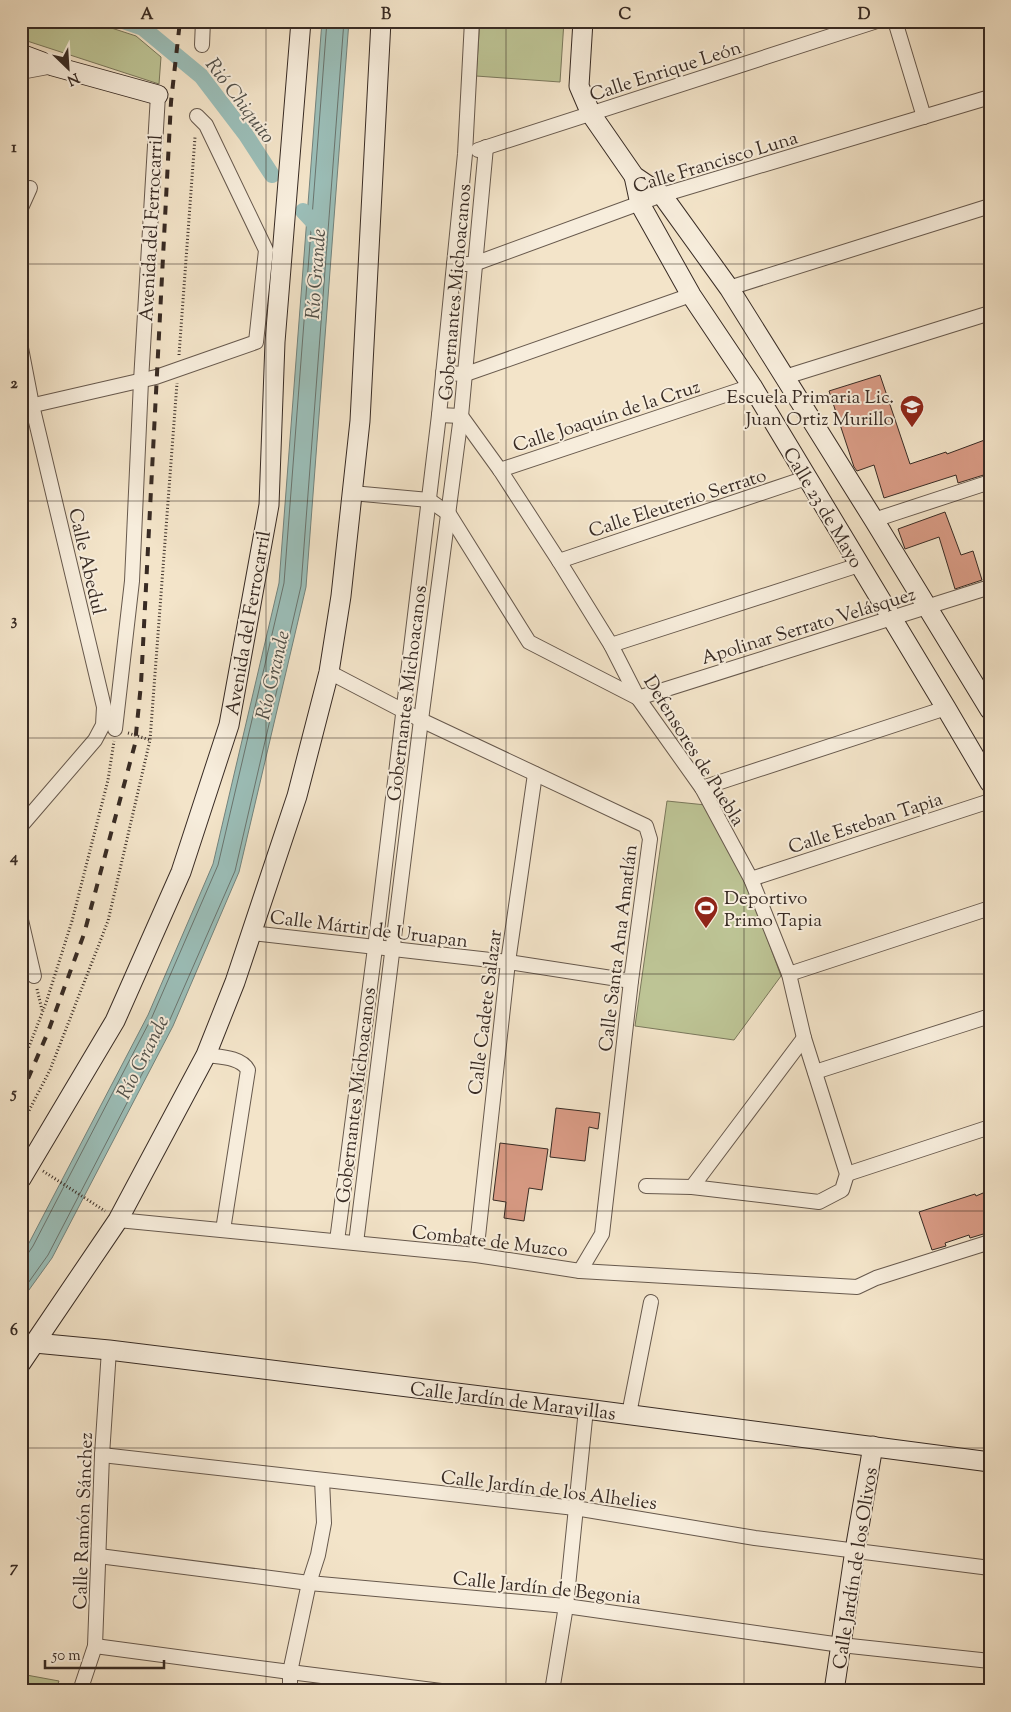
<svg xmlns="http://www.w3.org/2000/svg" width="1011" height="1712" viewBox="0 0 1011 1712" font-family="'Sorts Mill Goudy',serif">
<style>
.green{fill:#bdc495;stroke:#7a785c}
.water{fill:#9bbeb8;stroke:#73837d}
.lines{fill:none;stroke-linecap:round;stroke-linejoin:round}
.shore{stroke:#6a746e;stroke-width:1}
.canal{stroke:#9bbeb8;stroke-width:16}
.building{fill:#d99b85;stroke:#382b24}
.street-casing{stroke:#67594d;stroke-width:16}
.secondary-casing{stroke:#382b24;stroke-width:21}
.path{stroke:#382b24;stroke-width:3;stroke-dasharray:1 2.5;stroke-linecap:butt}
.street{stroke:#f7eddc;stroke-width:14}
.secondary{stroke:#f7eddc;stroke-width:19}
.rail{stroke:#382b24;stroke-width:4;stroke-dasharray:9 9;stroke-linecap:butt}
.grid{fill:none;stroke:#382b24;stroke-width:1;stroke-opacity:0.55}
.labels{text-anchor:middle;stroke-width:4;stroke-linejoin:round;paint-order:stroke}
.street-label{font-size:19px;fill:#382b24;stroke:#f7eddc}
.poi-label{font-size:19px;fill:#382b24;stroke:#f7eddc;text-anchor:end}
.water-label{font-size:20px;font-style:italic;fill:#515049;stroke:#f7eddc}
.neatline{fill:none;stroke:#382b24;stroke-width:2}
.grid-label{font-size:16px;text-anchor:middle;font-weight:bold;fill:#382b24}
</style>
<rect width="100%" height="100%" fill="#f3e4c9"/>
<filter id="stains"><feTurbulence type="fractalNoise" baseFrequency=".004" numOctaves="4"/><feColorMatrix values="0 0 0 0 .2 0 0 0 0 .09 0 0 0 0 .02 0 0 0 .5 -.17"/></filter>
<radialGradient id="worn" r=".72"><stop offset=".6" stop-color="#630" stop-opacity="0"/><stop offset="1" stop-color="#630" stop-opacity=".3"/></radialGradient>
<g class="green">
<path d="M21,21H90L136,36L161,57L159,84L21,39Z"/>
<path d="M480,21H564L560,82L476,76Z"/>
<path d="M667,801L706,805L746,881L781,976L734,1040L635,1026Z"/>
<path d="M21,1674L59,1681L55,1691H21Z"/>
</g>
<path class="water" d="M322,21H349L306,587L239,872L173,1026L52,1258L21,1301V1254L29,1243L148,1015L213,864L279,583Z"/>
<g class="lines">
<g class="shore">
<path d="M21,1257L27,1255L33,1246L152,1017L218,865L284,583L327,21"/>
<path d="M21,1293L48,1255L168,1024L235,871L301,586L344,21"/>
</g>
<g class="canal">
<path d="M123,21L143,28L201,76L246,135L272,175"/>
<path d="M303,211L317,226"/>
</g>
</g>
<g class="building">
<path d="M880,375L910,464L946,452L947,454L990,438V473L958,483L956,475L884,498L874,465L857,471L854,467L829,391Z"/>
<path d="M945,512L961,555L973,551L982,580L955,589L939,537L905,549L898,529Z"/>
<path d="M556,1108L600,1113L598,1129L589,1127L585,1161L550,1157Z"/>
<path d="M500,1143L548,1149L542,1190L529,1188L524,1221L504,1218L506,1202L493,1200Z"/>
<path d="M990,1190V1232L970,1238L969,1235L945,1243L946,1246L932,1250L919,1212L975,1194L976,1196Z"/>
</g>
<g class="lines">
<defs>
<g id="street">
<path d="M895,21L924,117"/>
<path d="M202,45L203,21"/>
<path d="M21,72L53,66"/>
<path d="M478,150L877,21"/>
<path d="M21,208L30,188"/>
<path d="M454,264H474L662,195L990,97"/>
<path d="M729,288L990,206"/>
<path d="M21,348L32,405L104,707L103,725L95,740L21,826"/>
<path d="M443,373L466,374L691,295"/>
<path d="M785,377L990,313"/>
<path d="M21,408L156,377L256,342L266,250L206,125L197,116"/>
<path d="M439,415L461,416L500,470L559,561L611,645L638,698L702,788L751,879L789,974L804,1038L847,1174L842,1190L819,1202L692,1187L646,1186"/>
<path d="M500,470L752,386"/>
<path d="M352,493L429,500L449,514L529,642L638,698"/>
<path d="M874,520L990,482"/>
<path d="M559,561L806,478"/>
<path d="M611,645L859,565"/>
<path d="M329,672L421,720L646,826L650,839L631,981L602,1234L580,1271"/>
<path d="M638,698L990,587"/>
<path d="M115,729L132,581L141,381L158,95"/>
<path d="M702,788L946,708"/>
<path d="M751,879L990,801"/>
<path d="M21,920L34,976"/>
<path d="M252,933L508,962L631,981"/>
<path d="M789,974L990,908"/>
<path d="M206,1055C220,1057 241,1057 248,1070L223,1230"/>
<path d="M815,1072L990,1016"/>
<path d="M847,1174L990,1127"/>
<path d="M692,1187L804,1038"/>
<path d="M118,1220L476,1255L580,1271L857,1287L876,1278L990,1242"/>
<path d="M337,1241L375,948L439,415L465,154L472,21"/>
<path d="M356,1243L421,720L461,416L486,147"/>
<path d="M476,1255L508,962L535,774"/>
<path d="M629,1414L651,1302"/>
<path d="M102,1455L575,1508L755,1538L990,1568"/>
<path d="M99,1556L309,1583L566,1606L841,1645L990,1661"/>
<path d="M95,1646L290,1672L441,1691"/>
<path d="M80,1691L95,1646L102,1455L109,1350"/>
<path d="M290,1691V1672L309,1583L318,1555L324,1523L322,1480"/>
<path d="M552,1691L566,1606L586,1409"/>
</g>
<g id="secondary">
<path d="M583,21L579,86L591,114L634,176L662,195L729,288L874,520L990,710"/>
<path d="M21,54L53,66L158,95"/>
<path d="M634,176L640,204L691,295L752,386L946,708L990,783"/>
<path d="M21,1179L115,1021L181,872L229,725L269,505L275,342L301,21"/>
<path d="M35,1343L109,1350L586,1409L990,1462"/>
<path d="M21,1363L118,1220L206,1055L235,982L297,796L329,672L341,596L360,421L381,21"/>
<path d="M834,1691L855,1550L873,1446"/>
</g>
</defs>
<use href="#street" class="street-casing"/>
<use href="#secondary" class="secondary-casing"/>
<g class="path">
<path d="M179,355L195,137"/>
<path d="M128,733L150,740"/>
<path d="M37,989L42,1010"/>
<path d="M21,1067L46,1003L72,921L108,780L114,741"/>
<path d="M21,1126L50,1070L108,921L150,740L177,383"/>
<path d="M43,1171L105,1211"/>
</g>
<use href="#street" class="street"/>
<use href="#secondary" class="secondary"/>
<path class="rail" d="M21,1095L48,1032L84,934L135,744L141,684L171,102L180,21"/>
</g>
<path class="grid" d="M266,21V1691M506,21V1691M744,21V1691M21,264H990M21,501H990M21,738H990M21,974H990M21,1211H990M21,1448H990"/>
<defs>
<symbol id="school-pin" viewBox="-11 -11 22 30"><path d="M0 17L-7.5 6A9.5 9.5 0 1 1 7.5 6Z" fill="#8f2418" stroke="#f7eddc"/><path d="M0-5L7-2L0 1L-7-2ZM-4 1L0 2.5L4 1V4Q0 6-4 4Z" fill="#fff"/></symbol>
<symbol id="stadium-pin" viewBox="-11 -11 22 30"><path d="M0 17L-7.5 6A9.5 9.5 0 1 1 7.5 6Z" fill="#8f2418" stroke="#f7eddc"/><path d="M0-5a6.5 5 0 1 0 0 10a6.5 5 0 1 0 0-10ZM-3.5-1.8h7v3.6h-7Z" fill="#fff"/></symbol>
</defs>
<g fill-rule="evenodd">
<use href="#school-pin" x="898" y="393" width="28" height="38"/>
<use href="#stadium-pin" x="692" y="894" width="28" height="38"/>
</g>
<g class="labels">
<g class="street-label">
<text transform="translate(665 70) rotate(-18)" y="7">Calle Enrique León</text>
<text transform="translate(715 161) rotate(-17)" y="7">Calle Francisco Luna</text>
<text transform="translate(150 228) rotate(-87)" y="7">Avenida del Ferrocarril</text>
<text transform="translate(454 292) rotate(-85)" y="7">Gobernantes Michoacanos</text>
<text transform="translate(606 415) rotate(-18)" y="7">Calle Joaquín de la Cruz</text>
<text transform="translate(677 502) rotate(-18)" y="7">Calle Eleuterio Serrato</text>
<text transform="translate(824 507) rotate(59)" y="7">Calle 23 de Mayo</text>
<text transform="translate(88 561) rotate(77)" y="7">Calle Abedul</text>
<text transform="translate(247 623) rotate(-80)" y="7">Avenida del Ferrocarril</text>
<text transform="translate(808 625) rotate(-17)" y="7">Apolinar Serrato Velásquez</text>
<text transform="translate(406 693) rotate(-83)" y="7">Gobernantes Michoacanos</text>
<text transform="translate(695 750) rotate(58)" y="7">Defensores de Puebla</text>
<text transform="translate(865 822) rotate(-18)" y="7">Calle Esteban Tapia</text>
<text transform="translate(369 928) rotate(7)" y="7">Calle Mártir de Uruapan</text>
<text transform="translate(617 948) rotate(-83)" y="7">Calle Santa Ana Amatlán</text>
<text transform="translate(484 1012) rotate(-83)" y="7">Calle Cadete Salazar</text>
<text transform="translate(355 1095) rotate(-83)" y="7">Gobernantes Michoacanos</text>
<text transform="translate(490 1240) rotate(7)" y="7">Combate de Muzco</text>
<text transform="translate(513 1400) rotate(7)" y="7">Calle Jardín de Maravillas</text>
<text transform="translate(549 1489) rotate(7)" y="7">Calle Jardín de los Alhelies</text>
<text transform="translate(82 1521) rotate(-88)" y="7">Calle Ramón Sánchez</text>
<text transform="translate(854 1568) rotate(-81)" y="7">Calle Jardín de los Olivos</text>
<text transform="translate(547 1587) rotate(6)" y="7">Calle Jardín de Begonia</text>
</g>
<g class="poi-label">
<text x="894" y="403">Escuela Primaria Lic.<tspan x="894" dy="22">Juan Ortiz Murillo</tspan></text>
<text x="724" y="904" text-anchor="start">Deportivo<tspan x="724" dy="22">Primo Tapia</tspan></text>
</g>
<g class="water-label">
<text transform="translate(241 100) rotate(53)" y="7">Rió Chiquito</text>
<text transform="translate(315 274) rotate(-86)" y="7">Río Grande</text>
<text transform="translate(272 675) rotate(-77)" y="7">Río Grande</text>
<text transform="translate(142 1057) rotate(-63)" y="7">Río Grande</text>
</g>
</g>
<rect width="1011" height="1712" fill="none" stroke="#f3e4c9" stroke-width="55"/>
<g transform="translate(68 68) rotate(155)" stroke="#f7eddc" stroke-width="4" paint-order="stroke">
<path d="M0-4L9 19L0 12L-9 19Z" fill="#382b24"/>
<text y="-8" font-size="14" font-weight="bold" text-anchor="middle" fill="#382b24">N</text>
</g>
<path d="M45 1660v8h119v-8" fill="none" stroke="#382b24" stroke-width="2.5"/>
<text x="52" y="1660" font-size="15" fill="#382b24" stroke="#f7eddc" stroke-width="4" paint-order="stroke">50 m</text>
<rect x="28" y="28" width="956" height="1656" class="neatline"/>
<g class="grid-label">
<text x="147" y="19">A</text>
<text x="386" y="19">B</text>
<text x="625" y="19">C</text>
<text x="864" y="19">D</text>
<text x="14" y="152">1</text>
<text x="14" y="388">2</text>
<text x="14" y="625">3</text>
<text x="14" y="862">4</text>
<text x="14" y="1098">5</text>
<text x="14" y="1335">6</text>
<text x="14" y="1572">7</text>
</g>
<rect width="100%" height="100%" filter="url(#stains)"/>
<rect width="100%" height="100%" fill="url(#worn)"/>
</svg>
